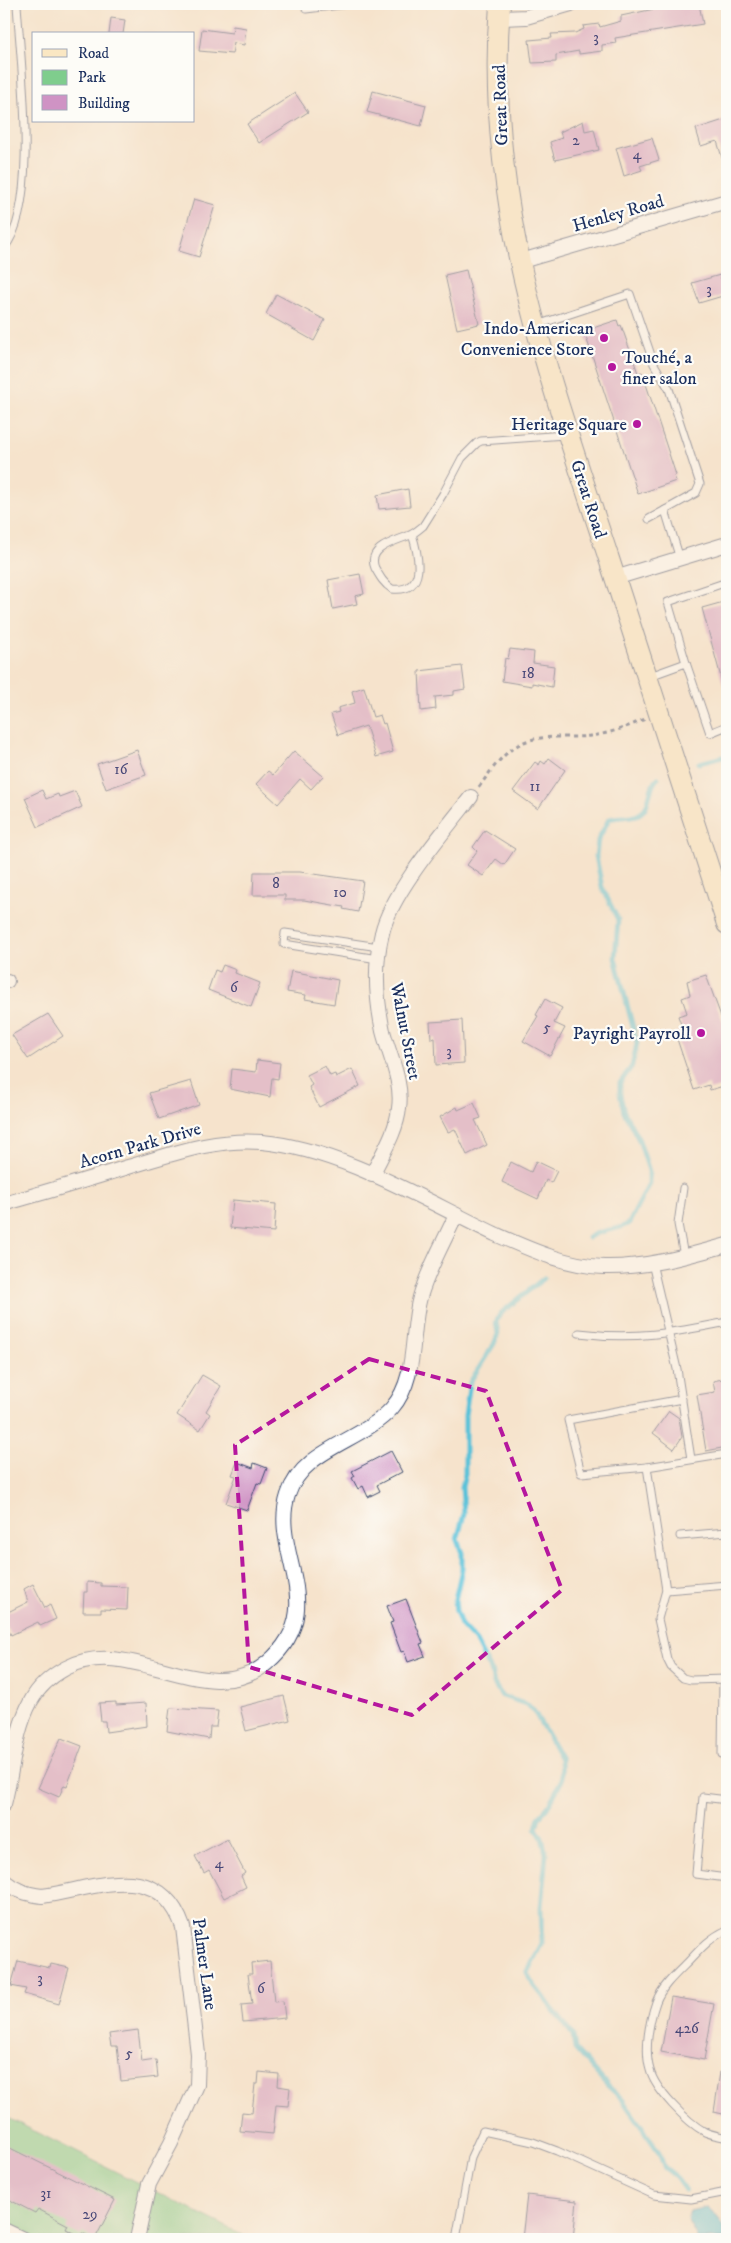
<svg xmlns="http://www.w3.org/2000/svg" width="731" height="2243" viewBox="0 0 731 2243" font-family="'IM FELL DW Pica',serif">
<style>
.green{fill:#7fcd8d;stroke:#4d7e76}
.water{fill:#5bc2d9;stroke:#3b789c}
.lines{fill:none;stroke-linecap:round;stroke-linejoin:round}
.stream{stroke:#5bc2d9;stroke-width:5}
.building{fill:#cf93c4}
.lane-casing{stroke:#3c4a6e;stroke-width:9}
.street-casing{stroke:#3c4a6e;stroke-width:16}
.secondary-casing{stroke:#3c4a6e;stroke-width:22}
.path{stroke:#3c4a6e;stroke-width:3;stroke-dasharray:4 4;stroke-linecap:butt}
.lane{stroke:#fff;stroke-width:7}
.street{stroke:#fff;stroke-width:14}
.secondary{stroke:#fae7c3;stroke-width:20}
.marked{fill:none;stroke:#b5179e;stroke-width:4;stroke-dasharray:10 6;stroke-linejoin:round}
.poi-dot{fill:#b5179e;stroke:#fdfcf7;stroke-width:2}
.labels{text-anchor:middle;stroke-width:4.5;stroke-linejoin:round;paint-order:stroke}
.number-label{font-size:15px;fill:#484878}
.street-label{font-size:18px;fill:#1b2f5e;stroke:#fdfcf7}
.poi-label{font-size:18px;fill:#1b2f5e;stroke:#fdfcf7;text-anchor:end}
</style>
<rect width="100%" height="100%" fill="#fdfcf7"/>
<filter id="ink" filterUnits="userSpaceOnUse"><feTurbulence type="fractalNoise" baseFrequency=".02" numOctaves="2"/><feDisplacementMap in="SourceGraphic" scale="10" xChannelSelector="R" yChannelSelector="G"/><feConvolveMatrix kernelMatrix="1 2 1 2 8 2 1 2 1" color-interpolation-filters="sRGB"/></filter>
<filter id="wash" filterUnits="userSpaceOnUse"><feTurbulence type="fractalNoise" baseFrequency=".0096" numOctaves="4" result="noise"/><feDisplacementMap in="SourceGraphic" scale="20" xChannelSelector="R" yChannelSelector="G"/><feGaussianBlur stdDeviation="1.12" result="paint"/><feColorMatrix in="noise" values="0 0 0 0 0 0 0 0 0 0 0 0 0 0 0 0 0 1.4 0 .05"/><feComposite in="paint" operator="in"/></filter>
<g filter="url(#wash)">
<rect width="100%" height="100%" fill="#f6e3cc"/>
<path class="green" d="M4,2116L251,2239H4Z"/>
<path class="water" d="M707,2207C716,2214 727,2227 727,2239H698L687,2219L690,2211Z"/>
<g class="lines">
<g class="stream">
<path d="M699,763L727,756"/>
<path d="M588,1238C600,1228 617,1232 629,1223L649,1184V1171L639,1140L624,1112L620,1094V1083L632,1066L637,1043L615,958L618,920L602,887L596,856L598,840L609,819C618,816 628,818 637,815C652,809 647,787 658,778"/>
<path d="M544,1278L500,1314L496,1322L498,1334L494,1344L470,1382L465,1415V1474L462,1487L464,1514L457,1540L462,1553V1569L455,1600L456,1611L461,1625L475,1640L482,1654L491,1670L494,1684L502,1696L528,1705L535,1713L561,1759L562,1780L547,1808L539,1817L536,1828L542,1838L546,1854L541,1907L542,1943L527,1973L530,1980L573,2035L575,2049L608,2086L622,2099L659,2152L664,2167L674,2175L685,2190"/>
</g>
</g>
<g id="blocks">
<g class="building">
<path d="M678,4H699L703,24L615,38L616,43L602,45V51L579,54V51L556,55V62L532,63L529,40L552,38L551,34L575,33L584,29L583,26L599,24L600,27L621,21V16Z"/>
<path d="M111,18L125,20L123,34H109Z"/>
<path d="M233,26L246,28L244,45L234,43L232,54L199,51L202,29L232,33Z"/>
<path d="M373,91L426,105L421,126L367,112Z"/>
<path d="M295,93L308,112L259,143L247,124Z"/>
<path d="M727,119V164H724L717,141L701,146L696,129Z"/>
<path d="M583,121L585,131L594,129L599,150L555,160L550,142L562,138L560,132Z"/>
<path d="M652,138L659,160L640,166L642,170L624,176L616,148Z"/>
<path d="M194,199L215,205L199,257L179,251Z"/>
<path d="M466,270L479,324L457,329L445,275Z"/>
<path d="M720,275L726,295L699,303L692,283Z"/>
<path d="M276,294L325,320L314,341L266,314Z"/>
<path d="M617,320L619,326L621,325L638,373L642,372L676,475L674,476L676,481L638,494L584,331Z"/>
<path d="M408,489L410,506L379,509L377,495Z"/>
<path d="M360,574L364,594L355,596L357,604L333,609L328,580Z"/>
<path d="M727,601V685H723L702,608Z"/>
<path d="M510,649L534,652L533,663L554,666L552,687L532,683V686L502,681L505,658L508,659Z"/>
<path d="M462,666L465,689L454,691V695L435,697L436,709L421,711L419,671Z"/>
<path d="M364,687L373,717L380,715L383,724L385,723L393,752L376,757L366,726L338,735L331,714L339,712L338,708L355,703L352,691Z"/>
<path d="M137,750L146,775L106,789L97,764Z"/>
<path d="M294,751L323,776L311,789L300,779L278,804L256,784L268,771L273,775Z"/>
<path d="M549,758L565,770L538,809L513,791L535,762L539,765L541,761L545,764Z"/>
<path d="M42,790L46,799L58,794L59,797L75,791L82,807L38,827L25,798Z"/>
<path d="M485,830L515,849L504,865L496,859L483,876L467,865L477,851L473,847Z"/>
<path d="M254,872H300L363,881L358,912L343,909L344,907L304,900H285V895H253Z"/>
<path d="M223,965L236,970L235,973L260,983L251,1007L208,990L215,970L220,972Z"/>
<path d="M291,971L338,980L334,1004L305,999L306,995L287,992Z"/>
<path d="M706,975L727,1033V1085L710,1090L709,1085L694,1090L675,1033L683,1030L678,1016L687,1013L682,998L690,995L687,981Z"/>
<path d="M545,999L562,1008L554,1023L565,1028L550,1056L523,1041L538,1016L536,1015Z"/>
<path d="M48,1014L63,1036L28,1059L12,1035Z"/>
<path d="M462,1020L464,1063L436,1065L435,1038L431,1039L430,1022Z"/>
<path d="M257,1060L280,1063L278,1079L272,1078L270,1097L230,1089L232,1069L256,1072Z"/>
<path d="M325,1066L330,1076L335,1074L336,1077L352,1069L360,1086L319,1107L309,1087L312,1085L307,1075Z"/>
<path d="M191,1081L199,1105L159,1119L149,1093Z"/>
<path d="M474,1103L481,1118L475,1120L487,1145L467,1155L455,1129L448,1132L440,1117L457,1107L458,1110Z"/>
<path d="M536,1161L557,1171L551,1183L546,1180L538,1199L502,1182L511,1162L531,1172Z"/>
<path d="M233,1200L276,1204L274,1232L230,1228Z"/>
<path d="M202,1375L221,1386L206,1411L210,1414L200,1430L177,1415Z"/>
<path d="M727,1378V1447L706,1451L697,1395L715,1392L713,1381Z"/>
<path d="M669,1411L679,1418L682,1437L674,1449L653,1433Z"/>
<path d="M391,1451L402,1472L377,1485L380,1491L368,1497L363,1486L358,1489L352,1478L355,1476L352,1471Z"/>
<path d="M237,1462L253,1468L254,1463L267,1468L261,1484L257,1483L247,1510L226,1503L236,1476L232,1475Z"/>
<path d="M87,1582L101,1583V1586L128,1587L127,1610L101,1609V1612H83L84,1592H87Z"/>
<path d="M33,1584L45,1608L50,1605L56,1619L40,1626L38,1622L11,1635L4,1621V1614L28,1602L24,1589Z"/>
<path d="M406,1599L423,1643L420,1644L425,1656L408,1662L404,1651L401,1652L390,1623L393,1622L387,1606Z"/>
<path d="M284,1696L290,1720L246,1731L240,1707Z"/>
<path d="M116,1702V1705L146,1703L147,1726L106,1732L105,1721H101L99,1703Z"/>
<path d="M170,1708L218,1711L216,1727H210L209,1739L167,1731Z"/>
<path d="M61,1738L82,1746L67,1786L64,1785L59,1797L38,1788Z"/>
<path d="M227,1839L245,1873L241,1876L246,1887L224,1898L209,1870L204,1873L195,1856Z"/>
<path d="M18,1961L50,1968L51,1964L69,1968L59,2004L24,1994L26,1989L11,1986Z"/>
<path d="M270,1961L274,2002L283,2001L285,2018L243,2022L241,2005L252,2004L248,1974H252L251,1963Z"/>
<path d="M671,1997L714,2004L704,2060L661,2052Z"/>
<path d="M138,2030L142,2062L156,2060L158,2077L121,2081L117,2046H111L109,2034Z"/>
<path d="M259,2072L279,2074L278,2086L290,2088L288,2106L276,2105L273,2134L240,2131L242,2112L252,2113L255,2084H258Z"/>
<path d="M720,2072H727V2115L714,2112Z"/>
<path d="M4,2145L115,2200L95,2239L82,2233L81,2236L66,2229L68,2225L38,2209L35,2213L4,2197Z"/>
<path d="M527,2195L577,2201L573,2239H522Z"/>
</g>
</g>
</g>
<g filter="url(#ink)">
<use href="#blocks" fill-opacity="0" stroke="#3c4a6e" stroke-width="1"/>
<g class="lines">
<defs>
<g id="lane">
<path d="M306,9L348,4"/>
<path d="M4,248C40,207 20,59 17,4"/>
<path d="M537,325L630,294L654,364L669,389L700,484L696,493L649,519"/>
<path d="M665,510L680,559"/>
<path d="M412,534C419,556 427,593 392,589C384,584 380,577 375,568C366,547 397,541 410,535C415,533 419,529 423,526L443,494L462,458L477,443L481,441L565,435"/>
<path d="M686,663L668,602L727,582"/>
<path d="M650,676L686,663L710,733L727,726"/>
<path d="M378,959L284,944L285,933L379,947"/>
<path d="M683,1188L678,1224L684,1256"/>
<path d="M652,1263L677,1369L691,1459"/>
<path d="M579,1333C634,1340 673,1333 727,1322"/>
<path d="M727,1454L647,1467L666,1590L658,1619L667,1659L671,1667L683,1678L691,1680L727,1679"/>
<path d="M647,1467L581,1473L568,1420L682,1399"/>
<path d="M680,1536L727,1532"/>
<path d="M666,1590L727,1585"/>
<path d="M723,1679L722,1754L727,1755"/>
<path d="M727,1800L703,1797L696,1874L727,1878"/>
<path d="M727,1930C711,1937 701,1948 689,1961C677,1973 662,1986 656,2002C649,2022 644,2050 650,2070C655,2090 687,2122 705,2132C712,2135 720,2136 727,2138"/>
<path d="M456,2239L471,2157L483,2131L533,2142L557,2151L654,2195L691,2199L727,2192"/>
</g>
<g id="street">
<path d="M499,18L526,17L571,4"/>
<path d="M518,262L727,201"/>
<path d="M615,578L727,544"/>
<path d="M4,981H7"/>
<path d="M372,1175C382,1154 397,1131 399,1108C403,1082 389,1055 383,1031C376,998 374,965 382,933C391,893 445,830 471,797"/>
<path d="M4,1204C45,1192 87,1180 128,1167C173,1154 214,1138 262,1142C340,1149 424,1200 495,1234C529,1249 566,1266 604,1267C646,1268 687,1256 727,1245"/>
<path d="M4,1804C13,1770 14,1732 31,1701C39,1686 51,1676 66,1668C131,1633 207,1713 267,1663C332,1608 269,1552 288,1495C303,1448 362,1442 392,1408C418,1378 410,1334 420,1297C428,1269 444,1242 456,1215"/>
<path d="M4,1881C16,1891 27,1894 42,1896C95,1889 159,1857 183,1927L198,2054L197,2085L171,2143L149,2184L137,2239"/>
<path d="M4,2230L23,2239"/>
</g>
<path id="secondary" d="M500,4C484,204 548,373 609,559C649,680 688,802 727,924"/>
</defs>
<use href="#lane" class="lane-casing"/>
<use href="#street" class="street-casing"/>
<use href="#secondary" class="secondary-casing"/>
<path class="path" d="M479,787C490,772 501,755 518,745C538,733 567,739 590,736C609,734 627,727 645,719"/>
<use href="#lane" class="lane"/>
<use href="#street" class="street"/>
<use href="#secondary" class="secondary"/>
</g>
</g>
<path d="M0 0H731V2243H0ZM369,1359L486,1391L562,1590L412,1715L249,1667L235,1445Z" fill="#f6e3cc" fill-opacity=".55" fill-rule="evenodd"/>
<path class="marked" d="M369,1359L486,1391L562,1590L412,1715L249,1667L235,1445Z"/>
<g class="poi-dot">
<circle cx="604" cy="338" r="5"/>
<circle cx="612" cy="367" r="5"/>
<circle cx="637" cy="424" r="5"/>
<circle cx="701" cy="1033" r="5"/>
</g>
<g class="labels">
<g class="number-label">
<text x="596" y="42">3</text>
<text x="576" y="145">2</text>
<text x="637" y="159">4</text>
<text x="709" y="294">3</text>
<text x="528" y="678">18</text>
<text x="121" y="774">16</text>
<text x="535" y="791">11</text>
<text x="276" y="888">8</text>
<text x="340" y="897">10</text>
<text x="234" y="992">6</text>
<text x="547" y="1032">5</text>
<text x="449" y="1056">3</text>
<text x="219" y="1868">4</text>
<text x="40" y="1983">3</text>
<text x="261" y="1993">6</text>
<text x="687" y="2033">426</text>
<text x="129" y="2058">5</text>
<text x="46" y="2198">31</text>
<text x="90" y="2219">29</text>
</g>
<g class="street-label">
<text transform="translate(500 105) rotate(-92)" y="6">Great Road</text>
<text transform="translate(618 213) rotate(-16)" y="6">Henley Road</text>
<text transform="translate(589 499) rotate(72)" y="6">Great Road</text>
<text transform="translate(406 1031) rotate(79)" y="6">Walnut Street</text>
<text transform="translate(140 1145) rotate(-16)" y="6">Acorn Park Drive</text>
<text transform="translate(205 1964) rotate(82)" y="6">Palmer Lane</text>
</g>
<g class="poi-label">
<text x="594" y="334">Indo-American<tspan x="594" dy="21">Convenience Store</tspan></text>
<text x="622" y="363" text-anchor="start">Touché, a<tspan x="622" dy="21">finer salon</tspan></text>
<text x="627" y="430">Heritage Square</text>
<text x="691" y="1039">Payright Payroll</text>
</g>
</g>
<rect width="731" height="2243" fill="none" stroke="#fdfcf7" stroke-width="20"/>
<rect x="32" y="32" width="162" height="90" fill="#fdfcf7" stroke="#a3aaba"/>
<rect x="42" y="49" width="25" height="8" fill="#fae7c3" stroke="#a3aaba"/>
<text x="78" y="58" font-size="15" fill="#1b2f5e">Road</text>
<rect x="42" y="70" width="25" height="15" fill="#7fcd8d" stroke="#a3aaba"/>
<text x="78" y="82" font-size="15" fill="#1b2f5e">Park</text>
<rect x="42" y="95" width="25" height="15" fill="#cf93c4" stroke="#a3aaba"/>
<text x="78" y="108" font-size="15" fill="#1b2f5e">Building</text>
</svg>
